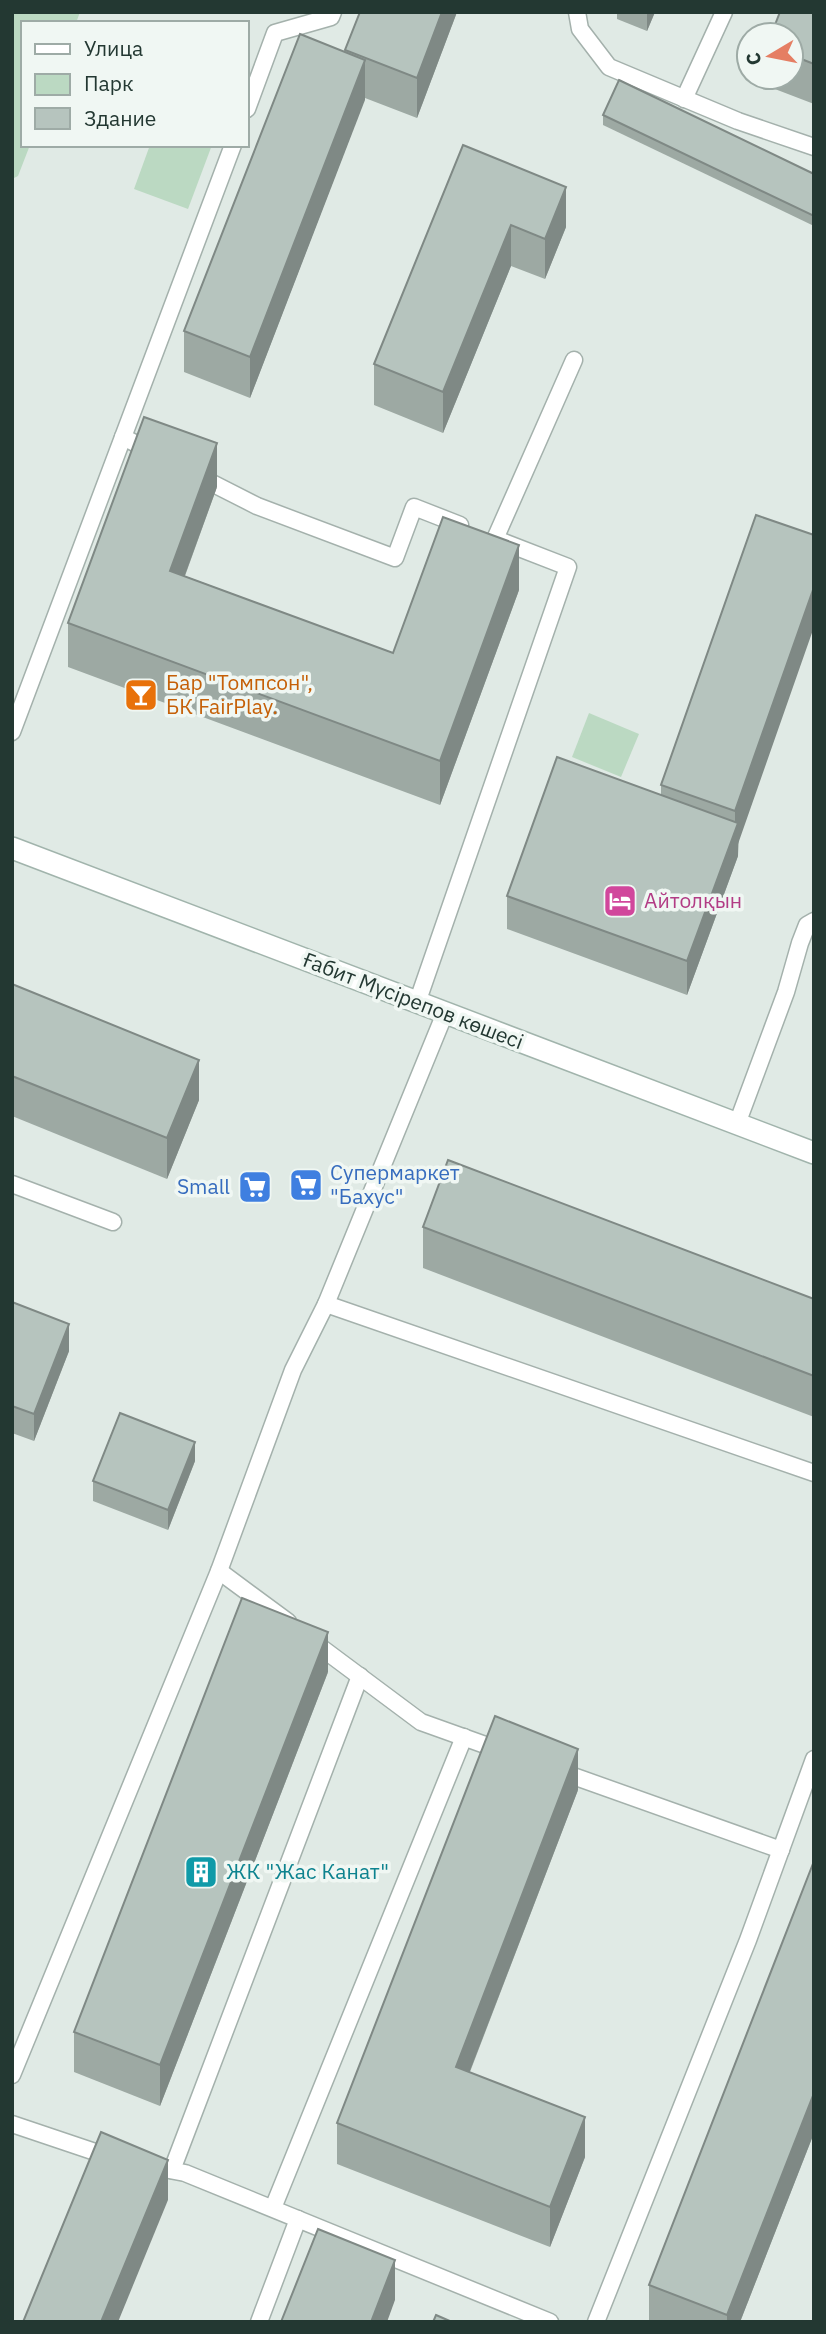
<svg xmlns="http://www.w3.org/2000/svg" width="826" height="2334" viewBox="0 0 826 2334" font-family="'IBM Plex Sans',sans-serif">
<style>
.green{fill:#bbd9c2}
.lines{fill:none;stroke-linecap:round;stroke-linejoin:round}
.lane-casing{stroke:#a4b1ac;stroke-width:19}
.secondary-casing{stroke:#a1b4ac;stroke-width:24}
.lane{stroke:#fff;stroke-width:16}
.secondary{stroke:#fff;stroke-width:21}
.wall{fill:#9da9a3}
.shaded-wall{fill:#7f8985}
.building{fill:#b6c4be;stroke:#7f8985;stroke-width:2}
.labels{text-anchor:middle;stroke-width:7;stroke-linejoin:round;paint-order:stroke}
.food-label{font-size:21px;fill:#c56008;stroke:#f0f7f3;text-anchor:start}
.hotel-label{font-size:21px;fill:#b23c85;stroke:#f0f7f3;text-anchor:start}
.street-label{font-size:21px;fill:#233832;stroke:#f0f7f3}
.shop-label{font-size:21px;fill:#366cbe;stroke:#f0f7f3;text-anchor:start}
.culture-label{font-size:21px;fill:#0d838f;stroke:#f0f7f3;text-anchor:start}
</style>
<rect width="100%" height="100%" fill="#e0eae5"/>
<g class="green">
<path d="M12,12H80L76,23H23V145H30L18,176L12,179Z"/>
<path d="M150,145H212L188,209L134,189Z"/>
<path d="M589,713L639,734L621,777L572,757Z"/>
</g>
<g class="lines">
<defs>
<g id="lane">
<path d="M577,12L580,29L609,67L738,121L814,147"/>
<path d="M684,99L724,12"/>
<path d="M247,109L275,33L331,17L333,12"/>
<path d="M123,437L154,453"/>
<path d="M198,476L257,506L395,558L414,507L460,525"/>
<path d="M495,539L574,360"/>
<path d="M12,732L233,145"/>
<path d="M417,1003L568,567L501,541"/>
<path d="M737,1124L786,992L800,943L807,925L814,921"/>
<path d="M12,1184L113,1222"/>
<path d="M326,1304L814,1473"/>
<path d="M219,1571L288,1622"/>
<path d="M311,1640L421,1722L502,1751"/>
<path d="M559,1771L781,1850"/>
<path d="M12,2075L219,1571L293,1370L326,1304L445,1013"/>
<path d="M12,2124L113,2158"/>
<path d="M148,2166L185,2173L550,2322"/>
<path d="M172,2170L360,1676"/>
<path d="M273,2208L464,1737"/>
<path d="M259,2322L298,2219"/>
<path d="M596,2322L748,1940L814,1759"/>
</g>
<path id="secondary" d="M12,848L814,1153"/>
</defs>
<use href="#lane" class="lane-casing"/>
<use href="#secondary" class="secondary-casing"/>
<use href="#lane" class="lane"/>
<use href="#secondary" class="secondary"/>
</g>
<g class="wall">
<path d="M457,12L417,118L365,98L250,398L184,372V331L345,50Z"/>
<path d="M617,12H655L647,31L617,19Z"/>
<path d="M814,12V104L767,86V77H791V35Z"/>
<path d="M603,115L814,174V226L603,125Z"/>
<path d="M463,145L566,227L545,279L511,266L443,433L374,405V364Z"/>
<path d="M217,487L185,576L393,653L519,590L440,805L68,667V623Z"/>
<path d="M756,515L738,856L687,995L507,929V896L661,795V785Z"/>
<path d="M12,984L199,1100L167,1179L12,1116Z"/>
<path d="M423,1227L814,1299V1417L423,1268Z"/>
<path d="M12,1302L69,1351L34,1441L12,1433Z"/>
<path d="M195,1461L168,1530L93,1501V1481Z"/>
<path d="M328,1672L160,2106L74,2072V2032Z"/>
<path d="M578,1790L470,2072L585,2157L550,2247L337,2164V2123Z"/>
<path d="M814,2133L740,2322H649V2285Z"/>
</g>
<g class="shaded-wall">
<path d="M442,12H457L417,118V78Z"/>
<path d="M647,12H655L647,31Z"/>
<path d="M365,60V100L250,398V357Z"/>
<path d="M566,187V227L545,279V239Z"/>
<path d="M511,225V266L443,433V392Z"/>
<path d="M217,443V487L170,616V571Z"/>
<path d="M519,545V590L440,805V761Z"/>
<path d="M814,587V627L738,844V856L687,995V961L735,830V811Z"/>
<path d="M199,1060V1100L167,1179V1138Z"/>
<path d="M69,1324V1351L34,1441V1414Z"/>
<path d="M195,1442V1461L168,1530V1510Z"/>
<path d="M328,1632V1672L160,2106V2065Z"/>
<path d="M578,1749V1790L456,2107V2067Z"/>
<path d="M814,2093V2133L740,2322H727V2315Z"/>
<path d="M585,2117V2157L550,2247V2207Z"/>
<path d="M168,2160V2200L118,2322H101Z"/>
<path d="M395,2260V2300L387,2322H371Z"/>
</g>
<g class="building">
<path d="M360,12H442L417,78L345,50Z"/>
<path d="M780,12H814V64L791,55V35H771Z"/>
<path d="M300,34L365,60L250,357L184,331Z"/>
<path d="M619,80L814,174V216L603,115Z"/>
<path d="M463,145L566,187L545,239L511,225L443,392L374,364Z"/>
<path d="M144,417L217,443L170,571L393,653L443,517L519,545L440,761L68,623Z"/>
<path d="M756,515L814,535V587L735,811L661,785Z"/>
<path d="M557,757L738,823L687,961L507,896Z"/>
<path d="M12,984L199,1060L167,1138L12,1076Z"/>
<path d="M448,1160L814,1299V1376L423,1227Z"/>
<path d="M12,1302L69,1324L34,1414L12,1406Z"/>
<path d="M120,1413L195,1442L168,1510L93,1481Z"/>
<path d="M242,1598L328,1632L160,2065L74,2032Z"/>
<path d="M495,1716L578,1749L456,2067L585,2117L550,2207L337,2123Z"/>
<path d="M814,1861V2093L727,2315L649,2285Z"/>
<path d="M101,2132L168,2160L101,2322H23Z"/>
<path d="M318,2229L395,2260L371,2322H281Z"/>
<path d="M436,2315L452,2322H433Z"/>
</g>
<defs>
<symbol id="bar-square" viewBox="-11 -11 22 22"><rect x="-9" y="-9" width="18" height="18" rx="4" fill="#e8710a" stroke="#f0f7f3"/><path d="M-6-5H6L.8 .8V4.5H3.5V6h-7V4.5H-.8V.8Z" fill="#fff"/></symbol>
<symbol id="hotel-square" viewBox="-11 -11 22 22"><rect x="-9" y="-9" width="18" height="18" rx="4" fill="#d1479c" stroke="#f0f7f3"/><path d="M-6-4.5h1.5V1H6V5H4.5V3h-9V5H-6ZM-4 0a1.8 1.8 0 1 1 3.6 0ZM.5 0V-2.5h3Q6-2.5 6 0Z" fill="#fff"/></symbol>
<symbol id="supermarket-square" viewBox="-11 -11 22 22"><rect x="-9" y="-9" width="18" height="18" rx="4" fill="#3f7fe0" stroke="#f0f7f3"/><path d="M-6-5.5h2.5l.6 2H6L4.5 2H-2.5L-4.4-4H-6ZM-1.5 3.2a1.3 1.3 0 1 0 .1 0ZM3 3.2a1.3 1.3 0 1 0 .1 0Z" fill="#fff"/></symbol>
<symbol id="building-square" viewBox="-11 -11 22 22"><rect x="-9" y="-9" width="18" height="18" rx="4" fill="#0f9aa8" stroke="#f0f7f3"/><path d="M-4-6H4V6H1V3H-1V6H-4ZM-2.5-4.3h1.7v1.8h-1.7ZM.8-4.3h1.7v1.8H.8ZM-2.5-1h1.7V.8h-1.7ZM.8-1h1.7V.8H.8Z" fill="#fff"/></symbol>
</defs>
<g fill-rule="evenodd">
<use href="#bar-square" x="122" y="676" width="38" height="38"/>
<use href="#hotel-square" x="601" y="882" width="38" height="38"/>
<use href="#supermarket-square" x="287" y="1166" width="38" height="38"/>
<use href="#supermarket-square" x="236" y="1168" width="38" height="38"/>
<use href="#building-square" x="182" y="1853" width="38" height="38"/>
</g>
<g class="labels">
<g class="food-label">
<text x="166" y="690">Бар "Томпсон",<tspan x="166" dy="24">БК FairPlay.</tspan></text>
</g>
<g class="hotel-label">
<text x="644" y="908">Айтолқын</text>
</g>
<g class="street-label">
<text transform="translate(413 1001) rotate(21)" y="7">Ғабит Мүсірепов көшесі</text>
</g>
<g class="shop-label">
<text x="330" y="1180">Супермаркет<tspan x="330" dy="24">"Бахус"</tspan></text>
<text x="230" y="1194" text-anchor="end">Small</text>
</g>
<g class="culture-label">
<text x="226" y="1879">ЖК "Жас Канат"</text>
</g>
</g>
<rect width="826" height="2334" fill="none" stroke="#233832" stroke-width="28"/>
<rect x="21" y="21" width="228" height="126" fill="#f0f7f3" stroke="#9eaba6" stroke-width="2"/>
<rect x="35" y="44" width="35" height="10" fill="#ffffff" stroke="#9eaba6" stroke-width="2"/>
<text x="84" y="56" font-size="21" fill="#233832">Улица</text>
<rect x="35" y="74" width="35" height="21" fill="#bbd9c2" stroke="#9eaba6" stroke-width="2"/>
<text x="84" y="91" font-size="21" fill="#233832">Парк</text>
<rect x="35" y="108" width="35" height="21" fill="#b6c4be" stroke="#9eaba6" stroke-width="2"/>
<text x="84" y="126" font-size="21" fill="#233832">Здание</text>
<g transform="translate(770 56) rotate(260)"><circle r="33" fill="#f0f7f3" stroke="#9eaba6" stroke-width="2"/>
<path d="M0-5L12 26L0 18L-12 26Z" fill="#e57e63"/>
<text y="-10" font-size="19" font-weight="bold" text-anchor="middle" fill="#233832">С</text>
</g>
</svg>
